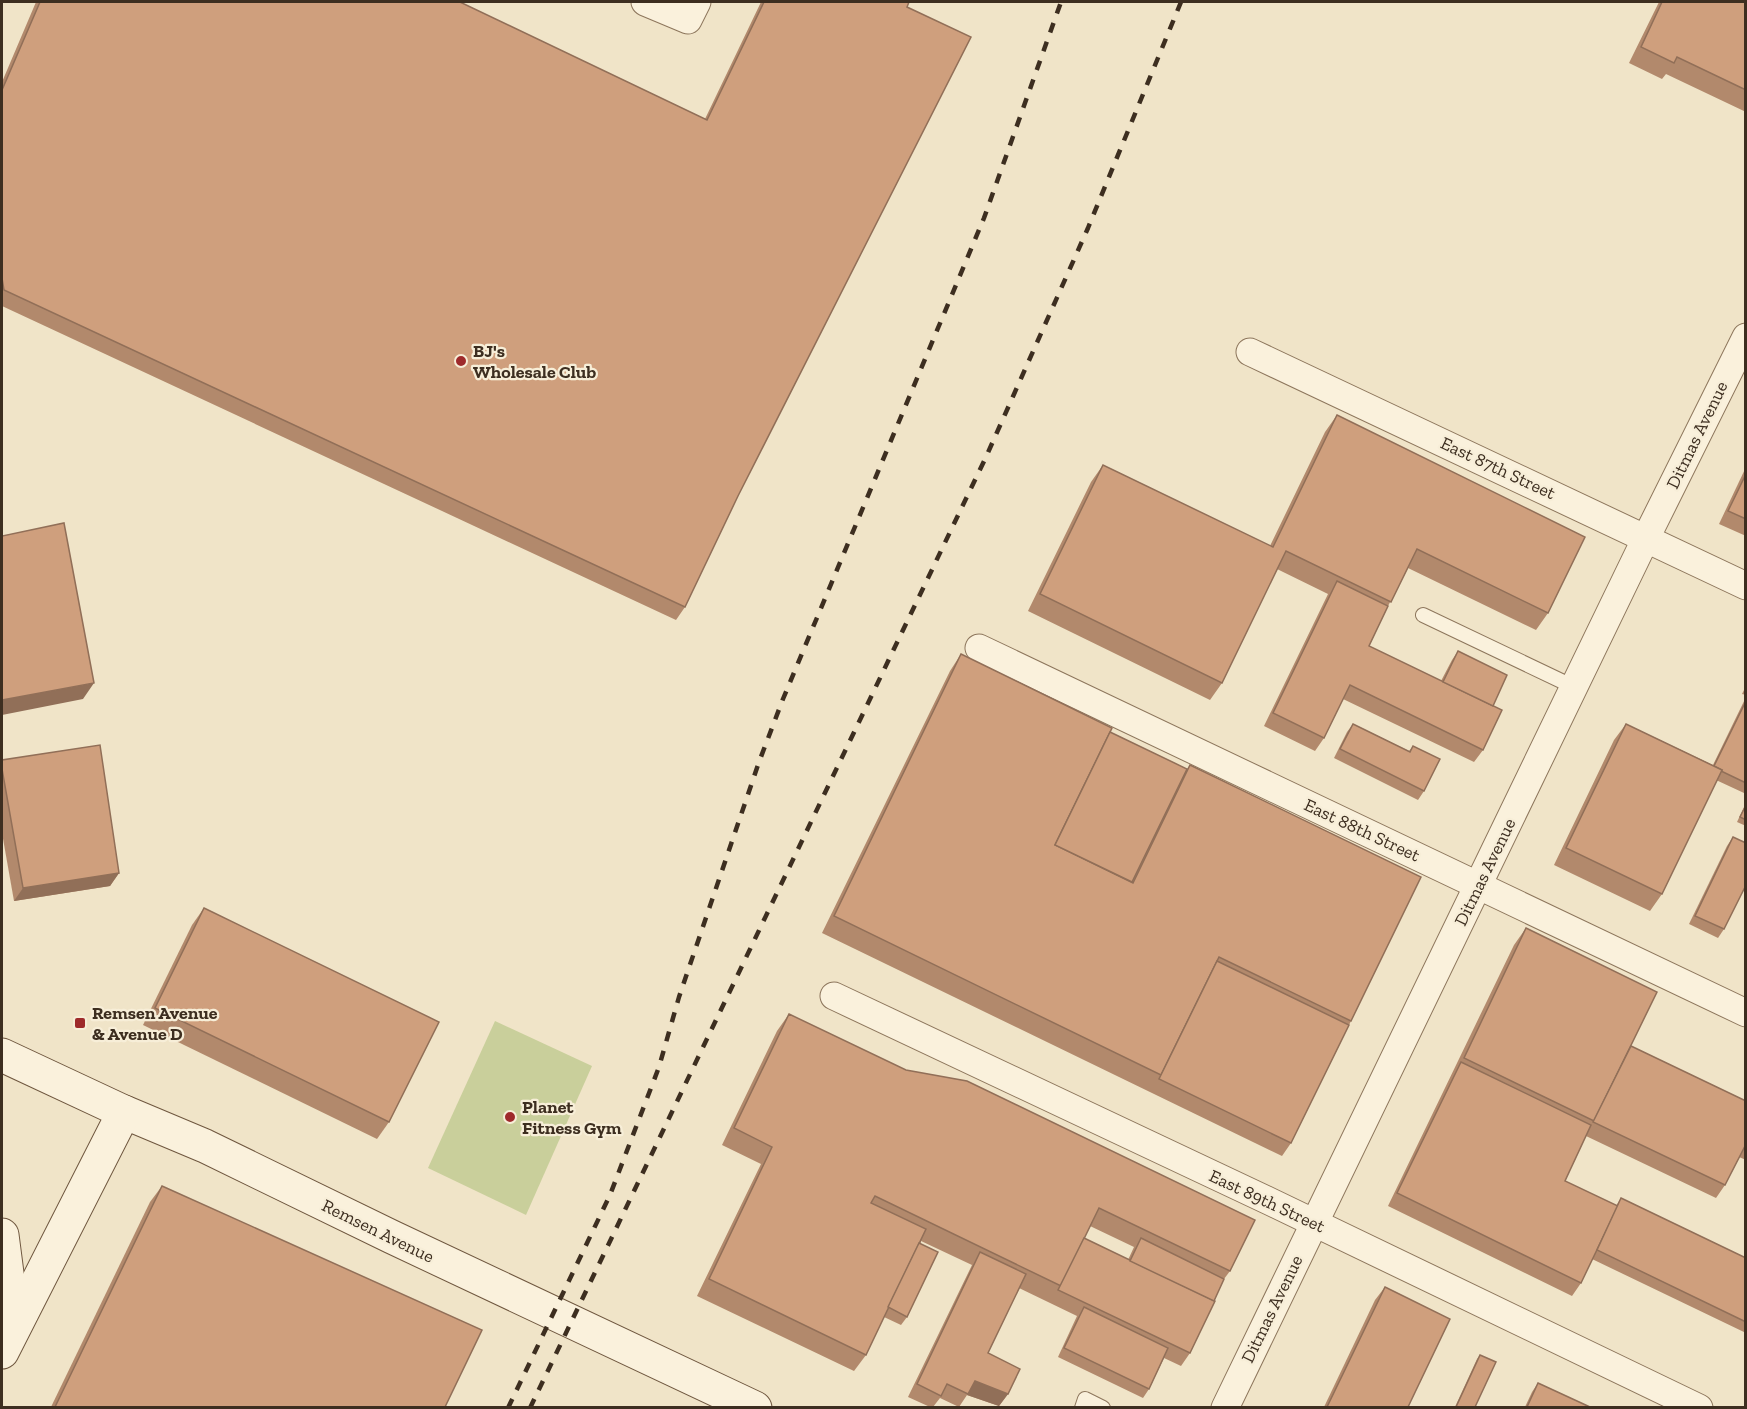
<svg xmlns="http://www.w3.org/2000/svg" width="1747" height="1409" viewBox="0 0 1747 1409" font-family="'Zilla Slab',serif">
<style>
.green{fill:#c9cf9b}
.lines{fill:none;stroke-linecap:round;stroke-linejoin:round}
.lane-casing{stroke:#8d765c;stroke-width:16}
.street-casing{stroke:#8d765c;stroke-width:29}
.secondary-casing{stroke:#6f573f;stroke-width:35}
.lane{stroke:#faf1dc;stroke-width:14}
.street{stroke:#faf1dc;stroke-width:27}
.secondary{stroke:#faf1dc;stroke-width:33}
.rail{stroke:#3d2e20;stroke-width:4.5;stroke-dasharray:10 10;stroke-linecap:butt}
.wall{fill:#b2896c;fill-rule:evenodd}
.shaded-wall{fill:#916f58}
.building{fill:#cf9f7d;stroke:#916f58;stroke-width:1.5}
.poi-dot{fill:#9e2a2b;stroke:#f7eed8;stroke-width:2}
.labels{text-anchor:middle;stroke-width:4.5;stroke-linejoin:round;paint-order:stroke}
.poi-label{font-size:18px;font-weight:bold;fill:#3d2e20;stroke:#f7eed8;text-anchor:start}
.street-label{font-size:18px;fill:#3d2e20;stroke:#f7eed8}
</style>
<rect width="100%" height="100%" fill="#f0e4c8"/>
<path class="green" d="M495,1021L592,1066L526,1215L428,1168Z"/>
<g class="lines">
<defs>
<g id="lane">
<path d="M1423,615L1574,687"/>
<path d="M1082,1408L1085,1399L1103,1408"/>
</g>
<g id="street">
<path d="M645,2L688,20L697,2"/>
<path d="M1250,352L1746,586"/>
<path d="M979,648L1746,1013"/>
<path d="M834,996L1271,1202L1699,1408"/>
<path d="M1225,1408L1646,538L1746,337"/>
</g>
<g id="secondary">
<path d="M2,1055L124,1112L205,1146L392,1237L755,1408"/>
<path d="M2,1235L14,1327"/>
<path d="M2,1352L124,1112"/>
</g>
</defs>
<use href="#lane" class="lane-casing"/>
<use href="#street" class="street-casing"/>
<use href="#secondary" class="secondary-casing"/>
<use href="#lane" class="lane"/>
<use href="#street" class="street"/>
<use href="#secondary" class="secondary"/>
<g class="rail">
<path d="M508,1408L610,1195L659,1067L679,997L759,762L783,699L984,218L1061,2"/>
<path d="M530,1408L986,457L1088,228L1181,2"/>
</g>
</g>
<g class="wall">
<path d="M36,2H460L705,119L761,2H909L738,496L685,607L676,620L2,306V82Z"/>
<path d="M1659,2H1746V112L1666,74L1662,79L1629,63Z"/>
<path d="M1337,415L1548,613L1536,630L1408,568L1388,606L1369,646L1441,681L1452,660L1458,651L1493,706L1483,750L1474,762L1343,699L1324,738L1315,751L1264,726L1328,594L1277,569L1222,683L1210,700L1028,611L1091,482L1103,465L1270,546L1325,432Z"/>
<path d="M1746,467V536L1719,524Z"/>
<path d="M961,654L1110,732L1187,769L1190,765L1351,1021L1291,1143L1282,1156L822,933L950,671Z"/>
<path d="M1746,686V695L1742,694Z"/>
<path d="M1746,697V791L1744,793L1716,780L1662,894L1650,911L1554,865L1614,740L1626,724L1713,765Z"/>
<path d="M1353,724L1409,751L1413,746L1424,791L1418,800L1334,758L1347,732Z"/>
<path d="M2,760L119,873L110,886L14,901L2,833Z"/>
<path d="M1746,803V826L1737,822Z"/>
<path d="M1733,837L1724,929L1718,938L1689,924L1727,846Z"/>
<path d="M204,908L389,1122L377,1139L143,1025L192,925Z"/>
<path d="M1526,928L1631,1046L1746,1101V1160L1739,1157L1725,1185L1716,1198L1586,1136L1565,1181L1616,1206L1621,1198L1746,1258V1333L1592,1259L1581,1283L1572,1296L1388,1206L1514,945Z"/>
<path d="M789,1014L1230,1271L1224,1279L1190,1353L1181,1366L1164,1358L1149,1389L1143,1398L1058,1357L1077,1316L1019,1288L988,1353L1008,1394L999,1406L967,1395L959,1407L940,1398L933,1407H930L908,1397L972,1265L921,1241L907,1317L901,1325L884,1317L866,1355L854,1371L697,1296L761,1164L722,1145L777,1031ZM1090,1226L1134,1247L1128,1260L1084,1238Z"/>
<path d="M162,1186L445,1407H51L150,1202Z"/>
<path d="M1385,1287L1408,1407H1324L1375,1300Z"/>
<path d="M1480,1355L1475,1407H1455L1477,1359Z"/>
<path d="M1538,1383L1590,1407H1525L1532,1392Z"/>
</g>
<g class="shaded-wall">
<path d="M94,683L83,699L2,715V700Z"/>
<path d="M119,873L110,886L14,901L23,888Z"/>
<path d="M975,1381L1008,1394L999,1406L967,1395Z"/>
</g>
<g class="building">
<path d="M40,2H460L707,120L764,2H909L907,7L971,37L738,496L685,607L4,290L2,278V90Z"/>
<path d="M1662,2H1746V90L1677,57L1674,63L1641,47Z"/>
<path d="M1337,415L1585,537L1548,613L1417,549L1391,602L1286,551L1222,683L1040,594L1103,465L1273,547Z"/>
<path d="M1746,474V519L1728,511Z"/>
<path d="M64,523L94,683L2,700V536Z"/>
<path d="M1337,581L1388,606L1369,646L1502,710L1483,750L1350,685L1324,738L1273,713Z"/>
<path d="M1458,651L1507,675L1493,706L1443,682Z"/>
<path d="M961,654L1112,728L1055,845L1133,883L1190,765L1421,877L1351,1021L1219,957L1161,1075L834,916Z"/>
<path d="M1746,701V783L1721,771L1722,770L1714,766Z"/>
<path d="M1353,724L1410,752L1413,746L1440,759L1424,791L1340,749Z"/>
<path d="M1626,724L1722,770L1662,894L1566,848Z"/>
<path d="M1110,732L1187,769L1132,882L1055,845Z"/>
<path d="M100,745L119,873L23,888L2,769V760Z"/>
<path d="M1746,805V820L1740,817Z"/>
<path d="M1733,837L1746,843V885L1724,929L1695,916Z"/>
<path d="M204,908L439,1022L389,1122L155,1008Z"/>
<path d="M1526,928L1657,992L1594,1121L1464,1058Z"/>
<path d="M1217,961L1349,1025L1291,1143L1159,1079Z"/>
<path d="M789,1014L906,1070L967,1081L1255,1220L1230,1271L1099,1208L1061,1286L875,1196L871,1203L926,1229L866,1355L709,1279L772,1147L734,1128Z"/>
<path d="M1631,1046L1746,1101V1144L1725,1185L1593,1122Z"/>
<path d="M1461,1062L1591,1125L1565,1181L1618,1206L1581,1283L1397,1193Z"/>
<path d="M162,1186L482,1330L445,1407H55Z"/>
<path d="M1621,1198L1746,1258V1322L1597,1250Z"/>
<path d="M1084,1238L1215,1301L1190,1353L1058,1290Z"/>
<path d="M1141,1238L1224,1279L1214,1301L1130,1261Z"/>
<path d="M919,1243L938,1252L907,1317L888,1307Z"/>
<path d="M980,1252L1026,1274L988,1353L1020,1369L1008,1394L975,1381L968,1394L947,1384L941,1396L917,1384Z"/>
<path d="M1385,1287L1450,1319L1408,1407H1327Z"/>
<path d="M1084,1307L1168,1348L1149,1389L1064,1348Z"/>
<path d="M1480,1355L1496,1362L1475,1407H1456Z"/>
<path d="M1538,1383L1590,1407H1527Z"/>
</g>
<g class="poi-dot">
<circle cx="461" cy="361" r="6"/>
<rect x="74" y="1017" width="12" height="12" rx="3"/>
<circle cx="510" cy="1117" r="6"/>
</g>
<g class="labels">
<g class="poi-label">
<text x="473" y="357">BJ's<tspan x="473" dy="21">Wholesale Club</tspan></text>
<text x="92" y="1019">Remsen Avenue<tspan x="92" dy="21">&amp; Avenue D</tspan></text>
<text x="522" y="1113">Planet<tspan x="522" dy="21">Fitness Gym</tspan></text>
</g>
<g class="street-label">
<text transform="translate(1697 435) rotate(-64)" y="6">Ditmas Avenue</text>
<text transform="translate(1498 468) rotate(25)" y="6">East 87th Street</text>
<text transform="translate(1362 830) rotate(25)" y="6">East 88th Street</text>
<text transform="translate(1485 872) rotate(-64)" y="6">Ditmas Avenue</text>
<text transform="translate(1267 1201) rotate(25)" y="6">East 89th Street</text>
<text transform="translate(378 1231) rotate(26)" y="6">Remsen Avenue</text>
<text transform="translate(1272 1309) rotate(-64)" y="6">Ditmas Avenue</text>
</g>
</g>
<rect width="1747" height="1409" fill="none" stroke="#3d2e20" stroke-width="6"/>
</svg>
